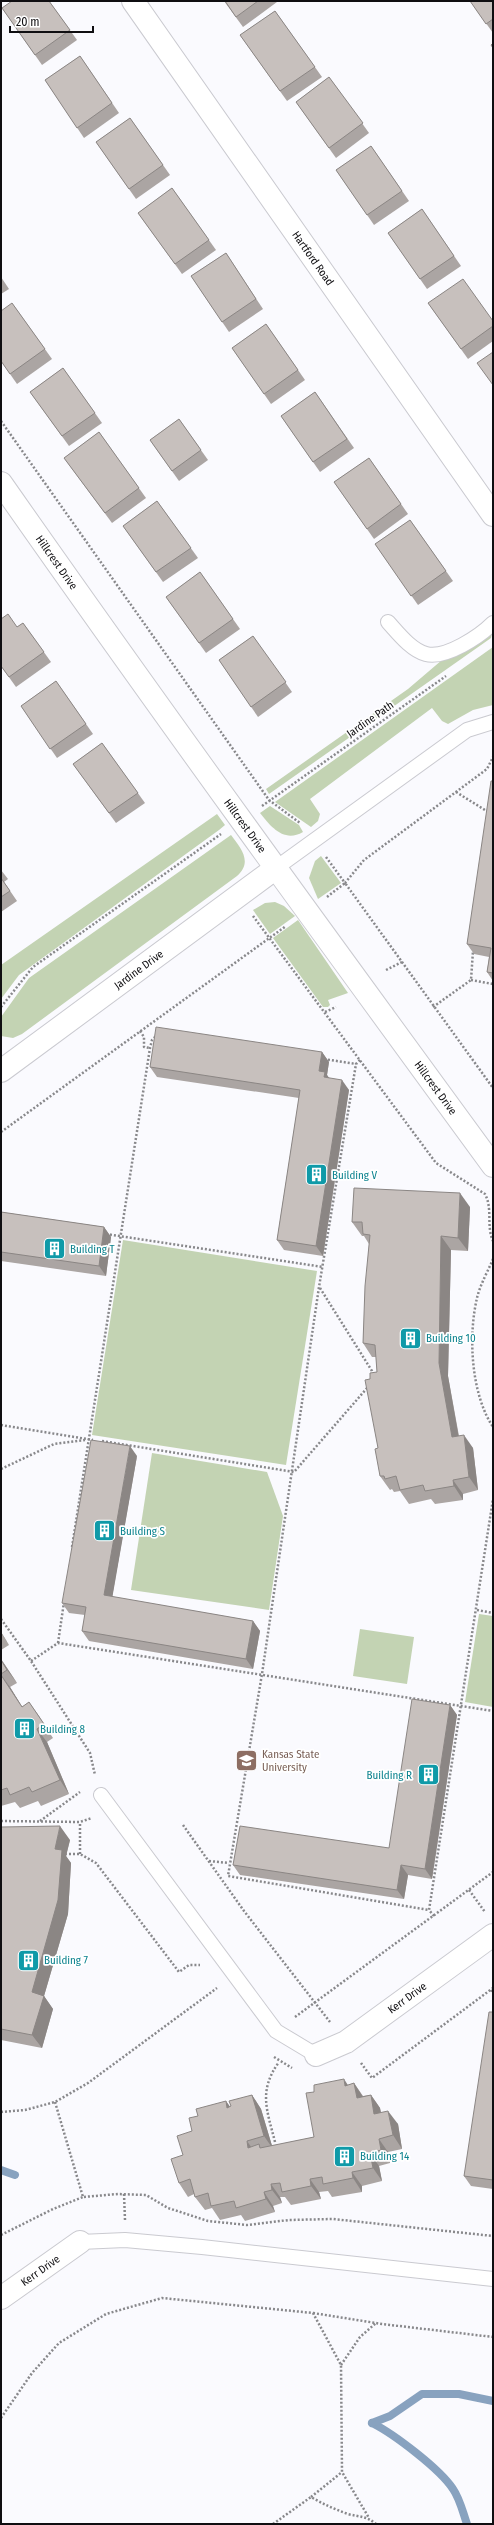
<svg xmlns="http://www.w3.org/2000/svg" width="494" height="2525" viewBox="0 0 494 2525" font-family="'Fira Sans Condensed',sans-serif">
<style>
.green{fill:#c3d3b3}
.lines{fill:none;stroke-linecap:round;stroke-linejoin:round}
.stream{stroke:#88a2bf;stroke-width:8}
.lane-casing{stroke:#cacad0;stroke-width:16}
.street-casing{stroke:#cacad0;stroke-width:24}
.path{stroke:#88888b;stroke-width:2.5;stroke-dasharray:2 2;stroke-linecap:butt}
.lane{stroke:#fff;stroke-width:14}
.street{stroke:#fff;stroke-width:22}
.wall{fill:#aba5a3}
.shaded-wall{fill:#8b8684}
.building{fill:#c7c0bd;stroke:#8b8684}
.labels{text-anchor:middle;stroke-width:3.5;stroke-linejoin:round;paint-order:stroke}
.street-label{font-size:11px;fill:#0f0e11;stroke:#fff}
.culture-label{font-size:11px;fill:#0d838f;stroke:#fff;text-anchor:start}
.education-label{font-size:11px;fill:#785e54;stroke:#fff;text-anchor:start}
</style>
<rect width="100%" height="100%" fill="#fafafe"/>
<g class="green">
<path d="M493,629L491,638L269,794L266,789L408,689L442,660Z"/>
<path d="M493,647V705L473,710L448,724L442,721L432,708L310,799L320,814L318,821L311,827L275,802Z"/>
<path d="M270,806L299,825L303,832C284,843 271,827 260,813Z"/>
<path d="M217,814L225,825L219,830L19,975L1,999V965Z"/>
<path d="M231,835C241,848 253,862 237,876L22,1034L13,1038L1,1036V1017L29,978Z"/>
<path d="M321,856L341,883L318,899L309,878L315,861Z"/>
<path d="M275,902L284,906L295,916L270,934L253,910L265,903Z"/>
<path d="M298,920L348,993L328,1000L330,1005L328,1007H323L273,938Z"/>
<path d="M123,1240L317,1271L286,1465L92,1435Z"/>
<path d="M152,1453L267,1472L283,1516L269,1610L131,1590Z"/>
<path d="M479,1614L493,1616V1707L465,1702Z"/>
<path d="M360,1629L414,1637L407,1684L353,1676Z"/>
</g>
<g class="lines">
<g class="stream">
<path d="M1,2170L15,2175"/>
<path d="M372,2423C394,2434 440,2469 453,2489C460,2499 463,2513 467,2524"/>
<path d="M372,2423L390,2416L422,2394H459L493,2401"/>
</g>
<defs>
<g id="lane">
<path d="M388,622C398,633 411,650 426,654C446,659 480,636 493,623"/>
<path d="M276,868L467,730L493,722"/>
<path d="M101,1795L276,2031L316,2055"/>
<path d="M80,2242L125,2240L202,2247L493,2279"/>
</g>
<g id="street">
<path id="s1" d="M133,1L493,515"/>
<path id="s2" d="M1,483C162,713 327,939 493,1166"/>
<path id="s3" d="M1,1071L276,868"/>
<path id="s4" d="M316,2055L346,2042L493,1935"/>
<path id="s5" d="M1,2298L80,2242"/>
</g>
</defs>
<use href="#lane" class="lane-casing"/>
<use href="#street" class="street-casing"/>
<g class="path">
<path d="M1,421L269,800L300,823"/>
<path d="M456,792L493,815"/>
<path d="M262,806L446,676"/>
<path d="M326,857L345,883L364,860L487,769L493,757"/>
<path d="M327,897L345,883L493,1088"/>
<path d="M253,916L436,1163L485,1194C493,1209 486,1226 493,1241"/>
<path d="M386,970L402,962"/>
<path d="M471,980L493,984"/>
<path d="M1,1007L33,967L221,834"/>
<path d="M433,1007L471,980L473,951"/>
<path d="M325,1012L336,1007"/>
<path d="M140,1031L144,1037V1047L150,1048"/>
<path d="M324,1059L356,1064"/>
<path d="M360,1060L356,1064L319,1287L262,1674L228,1876L429,1910"/>
<path d="M1,1132L286,926"/>
<path d="M106,1234L323,1267"/>
<path d="M493,1259C488,1271 480,1285 477,1298C468,1336 471,1394 493,1427"/>
<path d="M320,1288L372,1371L373,1375"/>
<path d="M1,1425L93,1440"/>
<path d="M102,1441L294,1472L368,1387"/>
<path d="M1,1469L54,1444L85,1440"/>
<path d="M72,1547L150,1048L152,1040L157,1035"/>
<path d="M477,1610L493,1613"/>
<path d="M1,1619L31,1661L90,1753L95,1775"/>
<path d="M58,1643L64,1602"/>
<path d="M31,1661L58,1643L493,1711"/>
<path d="M1,1821L80,1822L92,1818"/>
<path d="M40,1821L80,1792"/>
<path d="M183,1825L244,1911L330,2022"/>
<path d="M65,1854H80L96,1863L179,1972L189,1965H200"/>
<path d="M80,1854V1822"/>
<path d="M209,1861L229,1863"/>
<path d="M469,1890L485,1912"/>
<path d="M434,1916L429,1910L493,1499"/>
<path d="M491,1990L493,1993"/>
<path d="M295,2017L493,1872"/>
<path d="M274,2057L292,2068"/>
<path d="M361,2063L372,2078L493,1988"/>
<path d="M55,2102L83,2197L118,2194L146,2195L168,2208L208,2221L247,2225L289,2220L333,2219L493,2236"/>
<path d="M1,2112L25,2110L55,2102L88,2083L217,1988"/>
<path d="M275,2142C267,2110 258,2091 279,2062"/>
<path d="M124,2194L125,2220"/>
<path d="M1,2235L53,2209L83,2197"/>
<path d="M313,2313L382,2324L493,2337"/>
<path d="M341,2365L360,2337L376,2323"/>
<path d="M1,2418L32,2373L59,2343L106,2314L162,2298L313,2313L341,2365L342,2472L369,2518"/>
<path d="M311,2497L342,2472"/>
<path d="M273,2524L311,2497C323,2504 334,2509 348,2514C359,2517 367,2516 376,2524"/>
</g>
<use href="#lane" class="lane"/>
<use href="#street" class="street"/>
</g>
<g class="wall">
<path d="M49,1L77,40L42,65L2,8Z"/>
<path d="M224,1H277V2L243,27Z"/>
<path d="M470,1H493V33Z"/>
<path d="M275,11L322,77L287,101L240,35Z"/>
<path d="M80,56L119,113L84,138L45,80Z"/>
<path d="M329,77L369,133L336,158L296,102Z"/>
<path d="M130,118L170,175L136,199L96,142Z"/>
<path d="M371,146L409,201L374,225L336,170Z"/>
<path d="M172,188L216,250L182,274L138,213Z"/>
<path d="M422,209L461,266L427,289L388,233Z"/>
<path d="M226,253L263,309L229,332L191,276Z"/>
<path d="M1,277L9,289L1,294Z"/>
<path d="M12,303L52,359L17,384L1,361Z"/>
<path d="M428,303L493,321V341L468,359Z"/>
<path d="M266,324L305,380L271,404L232,348Z"/>
<path d="M63,368L102,423L69,446L30,392Z"/>
<path d="M315,392L354,448L320,472L281,416Z"/>
<path d="M179,419L208,460L179,481L150,440Z"/>
<path d="M99,432L146,498L112,523L64,458Z"/>
<path d="M369,458L408,514L374,539L334,482Z"/>
<path d="M157,501L198,558L163,582L123,526Z"/>
<path d="M410,520L453,581L418,605L375,544Z"/>
<path d="M200,572L240,629L206,653L166,597Z"/>
<path d="M23,623L51,662L16,687L1,666L17,627Z"/>
<path d="M253,636L292,692L258,717L219,660Z"/>
<path d="M56,681L93,734L57,758L21,706Z"/>
<path d="M102,743L145,803L116,823L73,764Z"/>
<path d="M493,781V981L487,972L489,957L474,954L467,944Z"/>
<path d="M1,870L8,879L4,882L17,901L1,912Z"/>
<path d="M322,1052L329,1062L327,1075L329,1078L349,1090L323,1256L284,1250L277,1240L299,1098L157,1077L150,1067Z"/>
<path d="M470,1207L468,1251L451,1250L448,1376L459,1436L473,1448L478,1490L463,1494V1500L435,1504L431,1499L409,1504L400,1491L394,1492L392,1489L390,1490L380,1476L378,1448L370,1379L377,1372L376,1357H372L363,1343L369,1244L364,1236H362L352,1222Z"/>
<path d="M1,1212L104,1227L111,1237L106,1276L1,1261Z"/>
<path d="M137,1456L112,1597L253,1621L260,1631L253,1669L89,1641L82,1631L85,1615L69,1613L62,1603Z"/>
<path d="M1,1632L9,1645L1,1650Z"/>
<path d="M1,1659L17,1683L10,1687L22,1707L29,1702L53,1738L47,1742L69,1794L41,1806L38,1801L20,1808L15,1802L1,1806Z"/>
<path d="M450,1705L457,1715L432,1879L408,1875L404,1899L240,1875L233,1865L389,1848Z"/>
<path d="M1,1827L70,1840L66,1856L71,1863L68,1914L44,1996L53,2009L42,2048L1,2040Z"/>
<path d="M493,2012V2189L471,2186L464,2176Z"/>
<path d="M354,2083L363,2096L371,2095L380,2108L381,2113L398,2124L402,2149L388,2152L390,2163L379,2166L382,2181L362,2186V2192L332,2197L328,2191L319,2192L321,2199L291,2205L285,2197H280L282,2203L273,2206L275,2212L245,2221L241,2215L220,2220L212,2208L205,2210L195,2197L194,2194L188,2197L179,2183L183,2155L198,2116L226,2101L230,2107L252,2095L261,2109L272,2146L314,2137V2092L348,2085Z"/>
</g>
<g class="shaded-wall">
<path d="M322,1052L329,1062L327,1075L332,1082L331,1087L319,1071Z"/>
<path d="M342,1080L349,1090L323,1256L316,1246Z"/>
<path d="M460,1193L470,1207L468,1251L458,1238Z"/>
<path d="M104,1227L111,1237L106,1276L99,1266Z"/>
<path d="M441,1236L451,1250L448,1376L461,1450L452,1437L439,1363Z"/>
<path d="M464,1435L473,1448L478,1490L469,1477Z"/>
<path d="M130,1446L137,1456L111,1605L104,1595Z"/>
<path d="M453,1480L463,1494V1500L454,1486Z"/>
<path d="M253,1621L260,1631L253,1669L246,1659Z"/>
<path d="M1,1632L9,1645L1,1633Z"/>
<path d="M1,1659L17,1683L7,1670Z"/>
<path d="M1,1675L10,1687L31,1721L22,1707Z"/>
<path d="M29,1702L39,1716L53,1738L44,1724Z"/>
<path d="M450,1705L457,1715L432,1879L425,1869Z"/>
<path d="M37,1729L47,1742L69,1794L60,1780Z"/>
<path d="M60,1826L70,1840L66,1856L71,1863L68,1914L44,1996L53,2009L42,2048L32,2035V1992L55,1849Z"/>
<path d="M401,1865L408,1875L404,1899L397,1890Z"/>
<path d="M344,2079L353,2093L345,2086Z"/>
<path d="M354,2083L363,2097L357,2098Z"/>
<path d="M252,2095L261,2109L273,2149L264,2136Z"/>
<path d="M371,2095L380,2108L384,2128L374,2114Z"/>
<path d="M226,2101L235,2114L227,2108Z"/>
<path d="M388,2111L398,2124L402,2149L393,2135Z"/>
<path d="M379,2139L388,2152L390,2163L381,2150Z"/>
<path d="M247,2141L256,2154L248,2148Z"/>
<path d="M370,2153L379,2166L382,2181L373,2168Z"/>
<path d="M352,2172L362,2186V2192L353,2178Z"/>
<path d="M310,2179L319,2192L321,2199L311,2186Z"/>
<path d="M271,2184L280,2197L282,2203L272,2190Z"/>
<path d="M264,2192L273,2206L275,2212L266,2199Z"/>
</g>
<g class="building">
<path d="M12,1H49L70,30L35,55L2,8Z"/>
<path d="M225,1H258L236,17Z"/>
<path d="M470,1H493V19L486,24Z"/>
<path d="M275,11L315,67L280,91L240,35Z"/>
<path d="M493,43V48L491,45Z"/>
<path d="M80,56L112,103L77,128L45,80Z"/>
<path d="M329,77L363,123L329,148L296,102Z"/>
<path d="M130,118L163,165L129,189L96,142Z"/>
<path d="M371,146L402,191L367,215L336,170Z"/>
<path d="M172,188L209,240L175,264L138,213Z"/>
<path d="M422,209L454,256L420,279L388,233Z"/>
<path d="M226,253L256,299L222,322L191,276Z"/>
<path d="M463,279L493,321V326L461,349L428,303Z"/>
<path d="M12,303L45,349L10,374L1,361V311Z"/>
<path d="M266,324L298,370L264,394L232,348Z"/>
<path d="M493,352V385L477,363Z"/>
<path d="M63,368L95,413L62,436L30,392Z"/>
<path d="M315,392L347,439L313,462L281,416Z"/>
<path d="M179,419L201,450L172,471L150,440Z"/>
<path d="M99,432L139,488L105,513L64,458Z"/>
<path d="M369,458L401,504L367,529L334,482Z"/>
<path d="M157,501L191,548L156,572L123,526Z"/>
<path d="M410,520L446,571L411,596L375,544Z"/>
<path d="M200,572L233,619L199,643L166,597Z"/>
<path d="M8,614L17,627L23,623L44,652L9,677L1,666V619Z"/>
<path d="M253,636L286,682L251,707L219,660Z"/>
<path d="M56,681L86,724L50,749L21,706Z"/>
<path d="M102,743L138,793L109,813L73,764Z"/>
<path d="M491,781H493V973L487,972L491,948L467,944Z"/>
<path d="M1,878L10,891L1,897Z"/>
<path d="M156,1027L322,1052L319,1071L325,1072L324,1077L342,1080L316,1246L277,1240L300,1090L150,1067Z"/>
<path d="M354,1188L460,1193L458,1238L441,1236L439,1363L452,1437L464,1435L469,1477L453,1480L454,1486L425,1491L423,1485L400,1490L396,1476L385,1479L384,1476H380L375,1449L378,1448L365,1380L370,1379V1373L377,1372L375,1345L363,1343L365,1286L370,1235L363,1234L362,1222H352Z"/>
<path d="M1,1212L104,1227L99,1266L1,1252Z"/>
<path d="M91,1440L130,1446L104,1595L253,1621L246,1659L82,1631L86,1607L62,1603Z"/>
<path d="M1,1660L7,1670L1,1674Z"/>
<path d="M1,1675L22,1707L29,1702L44,1724L37,1729L60,1780L32,1792L29,1787L10,1795L7,1788L1,1790Z"/>
<path d="M412,1699L450,1705L425,1869L401,1865L397,1890L233,1865L240,1826L389,1848Z"/>
<path d="M60,1826L55,1849L62,1850L58,1900L32,1992L44,1996L32,2035L1,2029V1827Z"/>
<path d="M489,2012H493V2180L464,2176Z"/>
<path d="M344,2079L345,2086L354,2083L357,2098L371,2095L374,2114L388,2111L393,2135L379,2139L381,2150L370,2153L373,2168L352,2172L353,2178L323,2184L322,2177L310,2179L311,2186L282,2192L280,2183L271,2184L272,2190L264,2192L266,2199L236,2208L234,2201L211,2206L208,2193L195,2197L190,2179L179,2183L171,2159L183,2155L177,2136L192,2131L189,2118L198,2116L196,2109L226,2101L227,2108L231,2106L229,2101L252,2095L264,2136L247,2141L248,2148L259,2144L260,2148L314,2137L306,2093L314,2092V2085Z"/>
</g>
<defs>
<symbol id="building-square" viewBox="-11 -11 22 22"><rect x="-9" y="-9" width="18" height="18" rx="4" fill="#0f9aa8" stroke="#fff"/><path d="M-4-6H4V6H1V3H-1V6H-4ZM-2.5-4.3h1.7v1.8h-1.7ZM.8-4.3h1.7v1.8H.8ZM-2.5-1h1.7V.8h-1.7ZM.8-1h1.7V.8H.8Z" fill="#fff"/></symbol>
<symbol id="university-square" viewBox="-11 -11 22 22"><rect x="-9" y="-9" width="18" height="18" rx="4" fill="#8d6e63" stroke="#fff"/><path d="M0-5L7-2L0 1L-7-2ZM-4 1L0 2.5L4 1V4Q0 6-4 4Z" fill="#fff"/></symbol>
</defs>
<g fill-rule="evenodd">
<use href="#building-square" x="304" y="1162" width="25" height="25"/>
<use href="#building-square" x="42" y="1236" width="25" height="25"/>
<use href="#building-square" x="398" y="1326" width="25" height="25"/>
<use href="#building-square" x="92" y="1518" width="25" height="25"/>
<use href="#building-square" x="12" y="1716" width="25" height="25"/>
<use href="#university-square" x="234" y="1748" width="25" height="25"/>
<use href="#building-square" x="416" y="1762" width="25" height="25"/>
<use href="#building-square" x="16" y="1948" width="25" height="25"/>
<use href="#building-square" x="332" y="2144" width="25" height="25"/>
</g>
<g class="labels">
<g class="street-label">
<text dy="4" stroke="none"><textPath href="#s1" startOffset="314">Hartford Road</textPath></text>
<text dy="4" stroke="none"><textPath href="#s2" startOffset="97">Hillcrest Drive</textPath></text>
<text transform="translate(370 719) rotate(-35)" y="4">Jardine Path</text>
<text dy="4" stroke="none"><textPath href="#s2" startOffset="421">Hillcrest Drive</textPath></text>
<text dy="4" stroke="none"><textPath href="#s3" startOffset="171">Jardine Drive</textPath></text>
<text dy="4" stroke="none"><textPath href="#s2" startOffset="745">Hillcrest Drive</textPath></text>
<text dy="4" stroke="none"><textPath href="#s4" startOffset="108">Kerr Drive</textPath></text>
<text dy="4" stroke="none"><textPath href="#s5" startOffset="48">Kerr Drive</textPath></text>
</g>
<g class="culture-label">
<text x="332" y="1179">Building V</text>
<text x="70" y="1253">Building T</text>
<text x="426" y="1342">Building 10</text>
<text x="120" y="1535">Building S</text>
<text x="40" y="1733">Building 8</text>
<text x="412" y="1779" text-anchor="end">Building R</text>
<text x="44" y="1964">Building 7</text>
<text x="360" y="2160">Building 14</text>
</g>
<g class="education-label">
<text x="262" y="1758">Kansas State<tspan x="262" dy="13">University</tspan></text>
</g>
</g>
<rect width="494" height="2525" fill="none" stroke="#0f0e11" stroke-width="4"/>
<path d="M10 26v6h83v-6" fill="none" stroke="#0f0e11" stroke-width="2"/>
<text x="16" y="26" font-size="12" fill="#0f0e11" stroke="#ffffff" stroke-width="3" paint-order="stroke">20 m</text>
</svg>
